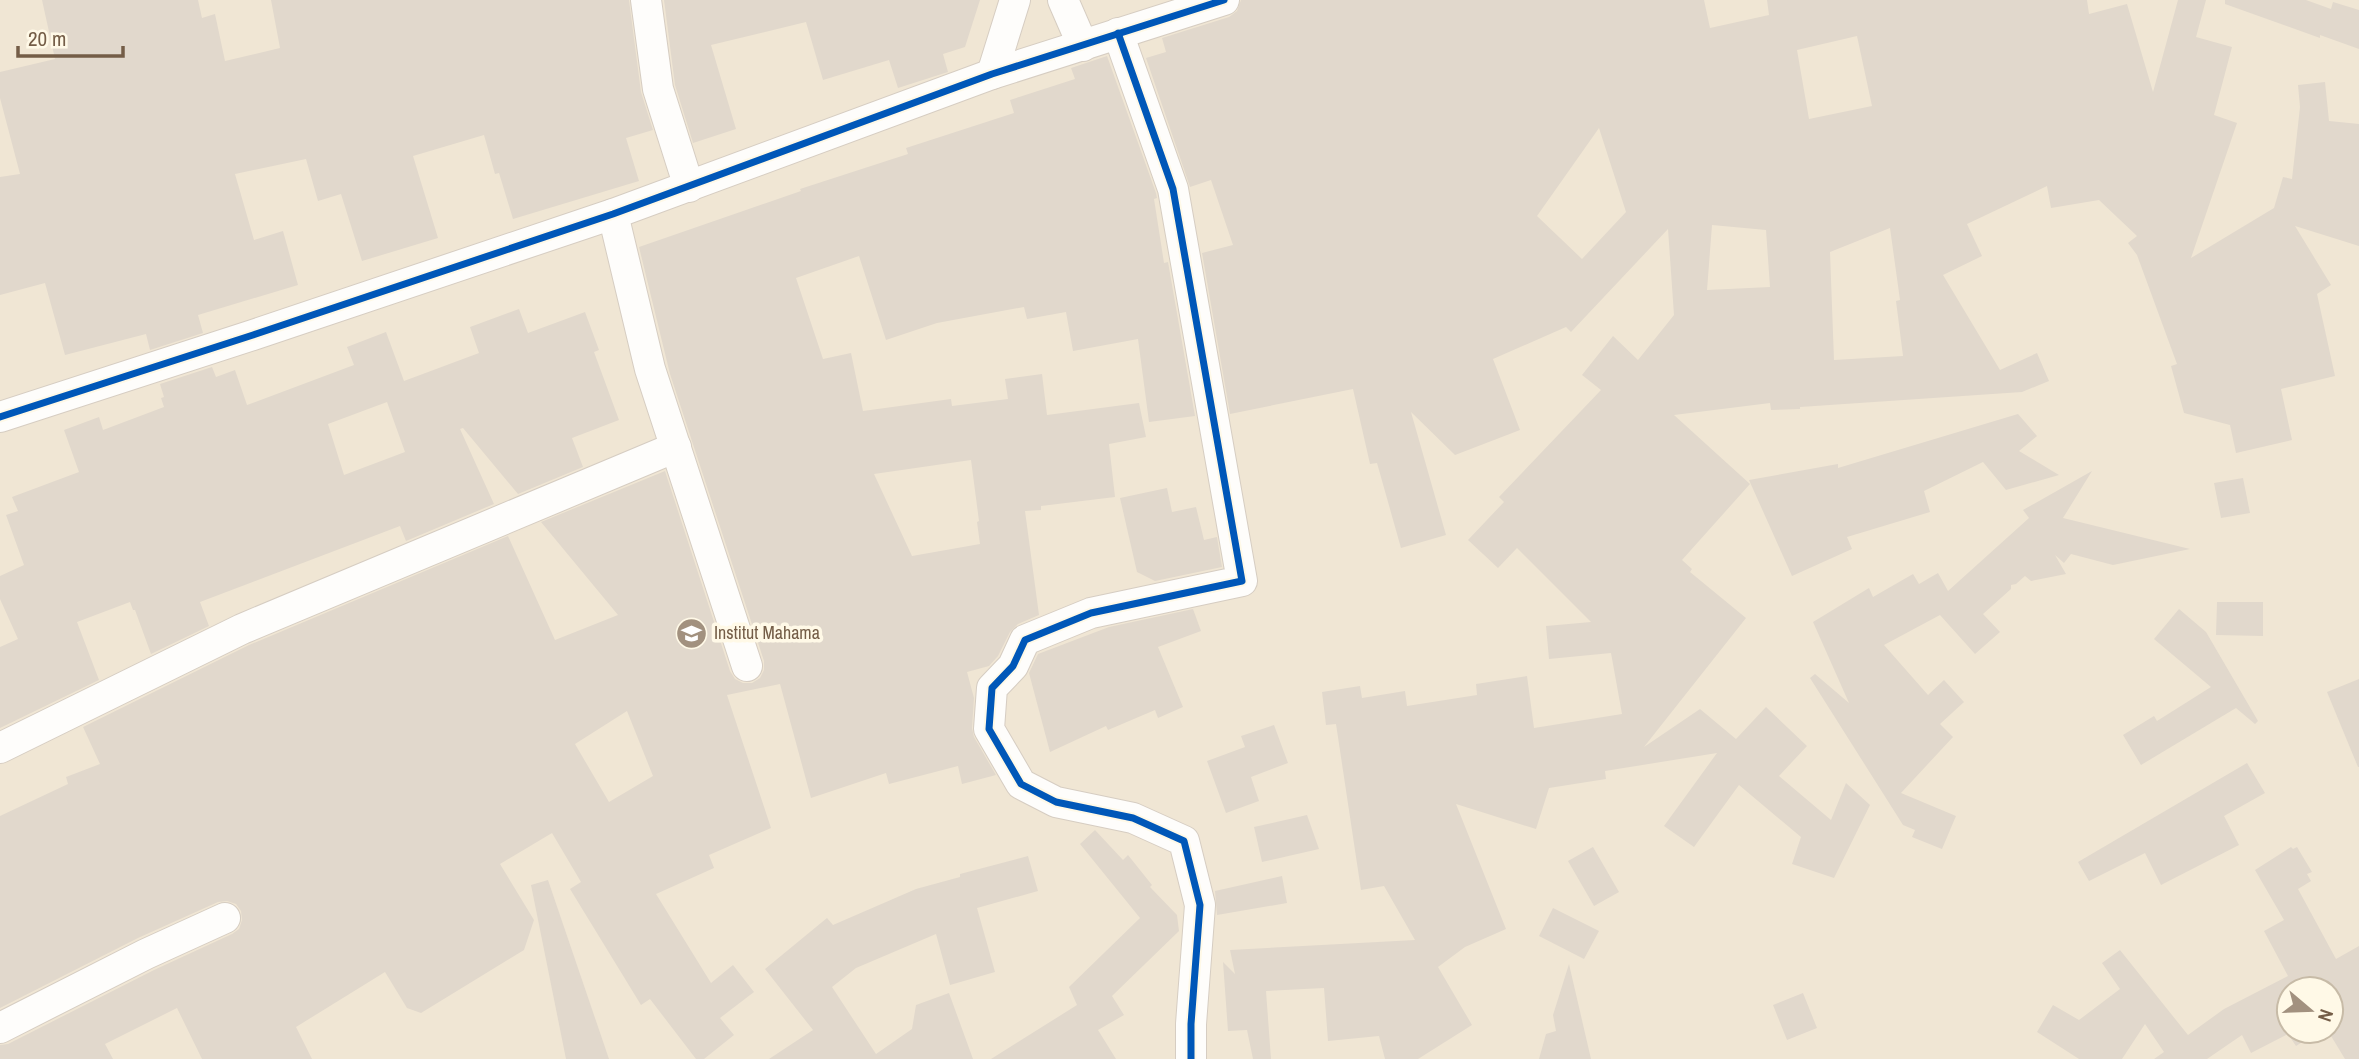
<svg xmlns="http://www.w3.org/2000/svg" width="2359" height="1059" viewBox="0 0 2359 1059" font-family="'Archivo Narrow',sans-serif">
<style>
.residential{fill:#f0e6d4;fill-rule:evenodd}
.building{fill:#e1d8cc;fill-rule:evenodd}
.lines{fill:none;stroke-linecap:round;stroke-linejoin:round}
.street-casing{stroke:#d6cdc2;stroke-width:32}
.street{stroke:#fefdfb;stroke-width:30}
.cycleway-casing{stroke:#fff9e7;stroke-width:11}
.cycleway{stroke:#0057b8;stroke-width:7}
.labels{text-anchor:middle;stroke-width:7;stroke-linejoin:round;paint-order:stroke}
.poi-label{font-size:18px;fill:#745d47;stroke:#fff9e7;text-anchor:start}
</style>
<rect width="100%" height="100%" fill="#f7f2e7"/>
<path class="residential" d="M0,0H2359V1059H0ZM2289,989H2331V1031H2289Z"/>
<g class="building">
<path d="M42,0H198L202,18L215,14L225,61L280,48L271,0H629L641,92L653,130L626,138L639,181L513,219L499,173L495,174L484,135L413,156L438,238L362,261L341,194L318,201L306,159L235,174L254,240L283,231L298,285L198,315L203,333L150,350L146,334L65,355L45,283L0,295V177L20,174L0,98V72L55,59Z"/>
<path d="M664,0H980L965,47L943,54L948,72L898,88L889,60L823,80L806,22L711,45L736,129L693,143L675,85Z"/>
<path d="M1241,0H1704L1710,28L1769,15L1767,0H2087L2089,14L2127,4L2153,92L2178,0H2206L2196,37L2232,47L2214,115L2237,123L2191,258L2274,208L2283,177L2292,179L2300,107L2298,85L2325,82L2329,121L2359,124V246L2295,226L2331,285L2317,294L2335,376L2281,389L2292,440L2236,453L2230,425L2184,413L2171,366L2177,364L2137,255L2128,243L2137,236L2099,200L2051,208L2047,186L1967,224L1982,256L1943,275L2000,370L2037,353L2049,381L2022,392L1800,407V409L1771,410L1770,403L1674,415L1750,484L1682,560L1692,569L1690,572L1746,618L1644,747L1700,709L1736,739L1766,707L1807,746L1779,776L1831,820L1846,783L1870,805L1834,878L1792,864L1801,837L1739,785L1694,847L1664,826L1717,753L1605,771L1606,779L1549,788L1536,829L1456,804L1506,929L1465,947L1438,967L1472,1025L1418,1059H1385L1379,1036L1328,1041L1324,988L1266,991L1271,1059H1253L1247,1030L1228,1031L1223,962L1235,974L1230,950L1415,940L1384,886L1361,890L1336,724L1326,725L1322,692L1360,686L1362,698L1405,691L1407,706L1477,695L1476,684L1527,676L1534,728L1622,714L1611,653L1549,659L1546,626L1591,622L1517,548L1498,568L1468,540L1504,502L1499,497L1601,390L1582,375L1613,336L1638,360L1674,315L1668,229L1571,332L1566,327L1493,359L1520,430L1455,455L1411,412L1446,535L1401,548L1377,463L1370,464L1353,389L1230,414L1202,253L1233,245L1211,180L1190,187L1146,58L1166,52L1162,38L1229,17L1237,11ZM1857,36L1872,106L1809,119L1797,50ZM1599,128L1626,212L1582,259L1537,216ZM1712,225L1766,230L1770,287L1707,290ZM1890,228L1900,300L1896,301L1903,356L1834,360L1830,252Z"/>
<path d="M2225,0H2306L2331,9L2333,2L2359,10V49L2320,35V38L2225,4Z"/>
<path d="M1107,56L1156,193L1157,198L1154,199L1164,263L1168,262L1195,416L1149,422L1138,339L1073,351L1066,312L1027,319L1024,307L937,323L886,340L859,256L796,278L823,359L851,353L863,411L951,399L952,406L1008,399L1005,379L1042,374L1047,415L1139,403L1146,437L1109,444L1115,497L1041,506V510L1025,511L1039,615L1018,624L1010,632L998,656L989,666L967,672L974,698L972,728L974,737L996,775L962,784L958,766L889,784L886,773L811,798L780,684L727,695L771,828L709,855L714,868L656,894L711,983L733,965L754,992L720,1018L734,1035L704,1059H696L650,999L641,1005L570,889L581,882L552,833L500,864L534,920L524,950L421,1013L407,1008L385,972L296,1027L312,1059H202L177,1008L105,1044L113,1059H0V1045L8,1044L154,970L232,934L239,929L242,920L241,911L236,904L227,901L218,902L138,938L0,1008V816L68,784L66,777L100,764L83,727L249,645L508,536L555,640L618,615L541,522L665,471L730,671L735,679L743,683H752L760,678L764,670V661L670,374L639,247L801,191L800,189L908,154L906,148L1014,113L1010,100L1075,79L1071,68ZM971,460L979,521L977,522L980,544L912,556L874,474ZM627,711L653,776L609,802L575,744Z"/>
<path d="M519,309L528,333L585,312L599,350L594,352L619,420L572,438L583,467L518,494L463,428L460,429L494,504L406,541L400,526L200,602L209,626L151,654L135,610H133L130,602L77,622L99,680L0,728V647L18,639L0,599V576L24,565L6,515L18,511L12,497L79,472L64,430L99,417L103,430L164,407L161,398L164,397L160,384L212,367L216,377L235,370L247,405L354,365L347,347L386,332L404,381L479,353L470,327ZM387,402L405,452L344,475L328,424Z"/>
<path d="M2018,414L2037,436L2019,451L2059,475L2006,490L1983,462L1924,491L1930,512L1847,537L1852,549L1792,576L1749,480L1838,464V468Z"/>
<path d="M2092,471L2063,518L2190,549L2113,565L2071,554L2064,563L2055,555L2066,574L2031,581L2025,576L2016,584L2011,585V589L1983,614L2000,632L1975,654L1940,615L1884,645L1928,695L1944,680L1964,702L1940,724L1953,737L1901,793L1956,816L1942,849L1912,837L1915,830L1903,825L1810,678L1815,674L1849,703L1813,622L1869,588L1873,597L1913,574L1919,584L1938,573L1948,591L2029,518L2023,510Z"/>
<path d="M2243,478L2250,513L2221,518L2214,483Z"/>
<path d="M1167,488L1172,512L1196,507L1204,540L1217,537L1222,567L1155,581L1137,572L1120,498Z"/>
<path d="M2217,602H2263V636L2216,635Z"/>
<path d="M1193,609L1201,631L1158,647L1183,707L1158,718L1155,710L1108,730L1106,726L1050,752L1029,673L1038,654L1109,627Z"/>
<path d="M2179,609L2206,632L2258,721L2255,724L2236,708L2141,765L2123,735L2154,716L2157,721L2211,687L2154,639Z"/>
<path d="M2359,679V767H2358L2327,692Z"/>
<path d="M1274,725L1288,763L1251,777L1259,801L1226,813L1207,761L1245,747L1241,736Z"/>
<path d="M2247,763L2265,793L2224,816L2239,845L2161,885L2145,853L2089,881L2078,862Z"/>
<path d="M1307,815L1319,849L1262,862L1254,827Z"/>
<path d="M1095,830L1123,860L1128,855L1152,885L1150,887L1177,915L1179,931L1112,996L1124,1015L1098,1030L1116,1059H991L1077,1005L1069,987L1140,918L1080,844Z"/>
<path d="M1593,847L1619,892L1594,906L1568,861Z"/>
<path d="M2291,847L2293,849L2297,847L2312,872L2307,874L2311,881L2298,889L2336,959L2359,946V1059H2345L2328,1031H2331V989H2289V1031H2320L2296,1046L2288,1034L2251,1053L2242,1035L2207,1059H2154L2164,1052L2145,1024L2122,1059H2079L2037,1032L2053,1005L2079,1020L2120,989L2102,963L2120,950L2188,1035L2224,1009L2288,976L2264,931L2284,920L2255,870Z"/>
<path d="M1028,856L1038,891L977,908L995,972L950,985L936,934L856,968L832,987L876,1054L912,1029L916,1005L949,993L973,1059H769L813,1030L765,969L827,918L833,925L916,889L960,877V874Z"/>
<path d="M1282,876L1287,903L1217,915L1215,891Z"/>
<path d="M548,880L609,1059H566L531,885Z"/>
<path d="M1553,908L1599,931L1584,959L1539,936Z"/>
<path d="M1569,964L1591,1059H1539L1546,1034L1556,1031L1553,1015Z"/>
<path d="M1803,993L1817,1028L1787,1040L1773,1005Z"/>
</g>
<g class="lines">
<defs>
<g id="street">
<path d="M646,0L658,89L689,187"/>
<path d="M1063,0L1083,46"/>
<path d="M1118,33L1173,189L1242,581L1091,613L1025,640L1013,666L992,688L989,729L1021,784L1056,802L1133,818L1184,841L1200,905L1191,1024V1059"/>
<path d="M992,74L1015,0"/>
<path d="M613,214L650,369L747,666"/>
<path d="M0,417L253,335L613,214L992,74L1224,0"/>
<path d="M0,748L242,629L676,447"/>
<path d="M0,1028L146,954L225,918"/>
</g>
</defs>
<use href="#street" class="street-casing"/>
<use href="#street" class="street"/>
<defs>
<g id="cycleway">
<path d="M1118,33L1173,189L1242,581L1091,613L1025,640L1013,666L992,688L989,729L1021,784L1056,802L1133,818L1184,841L1200,905L1191,1024V1059"/>
<path d="M0,417L253,335L613,214L992,74L1224,0"/>
</g>
</defs>
<use href="#cycleway" class="cycleway-casing"/>
<use href="#cycleway" class="cycleway"/>
</g>
<defs>
<symbol id="school-disc" viewBox="-11 -11 22 22"><circle r="9.5" fill="#a2917f" stroke="#fff9e7"/><path d="M0-5L7-2L0 1L-7-2ZM-4 1L0 2.5L4 1V4Q0 6-4 4Z" fill="#fff"/></symbol>
</defs>
<g fill-rule="evenodd">
<use href="#school-disc" x="674" y="616" width="35" height="35"/>
</g>
<g class="labels">
<g class="poi-label">
<text x="714" y="639">Institut Mahama</text>
</g>
</g>
<g transform="translate(2310 1010) rotate(109)"><circle r="33" fill="#fff9e7" stroke="#c7bba7" stroke-width="2"/>
<path d="M0-5L12 26L0 18L-12 26Z" fill="#a2917f"/>
<text y="-10" font-size="19" font-weight="bold" text-anchor="middle" fill="#745d47">N</text>
</g>
<path d="M18 46v10h105v-10" fill="none" stroke="#745d47" stroke-width="3.5"/>
<text x="28" y="46" font-size="21" fill="#745d47" stroke="#fff9e7" stroke-width="5" paint-order="stroke">20 m</text>
</svg>
